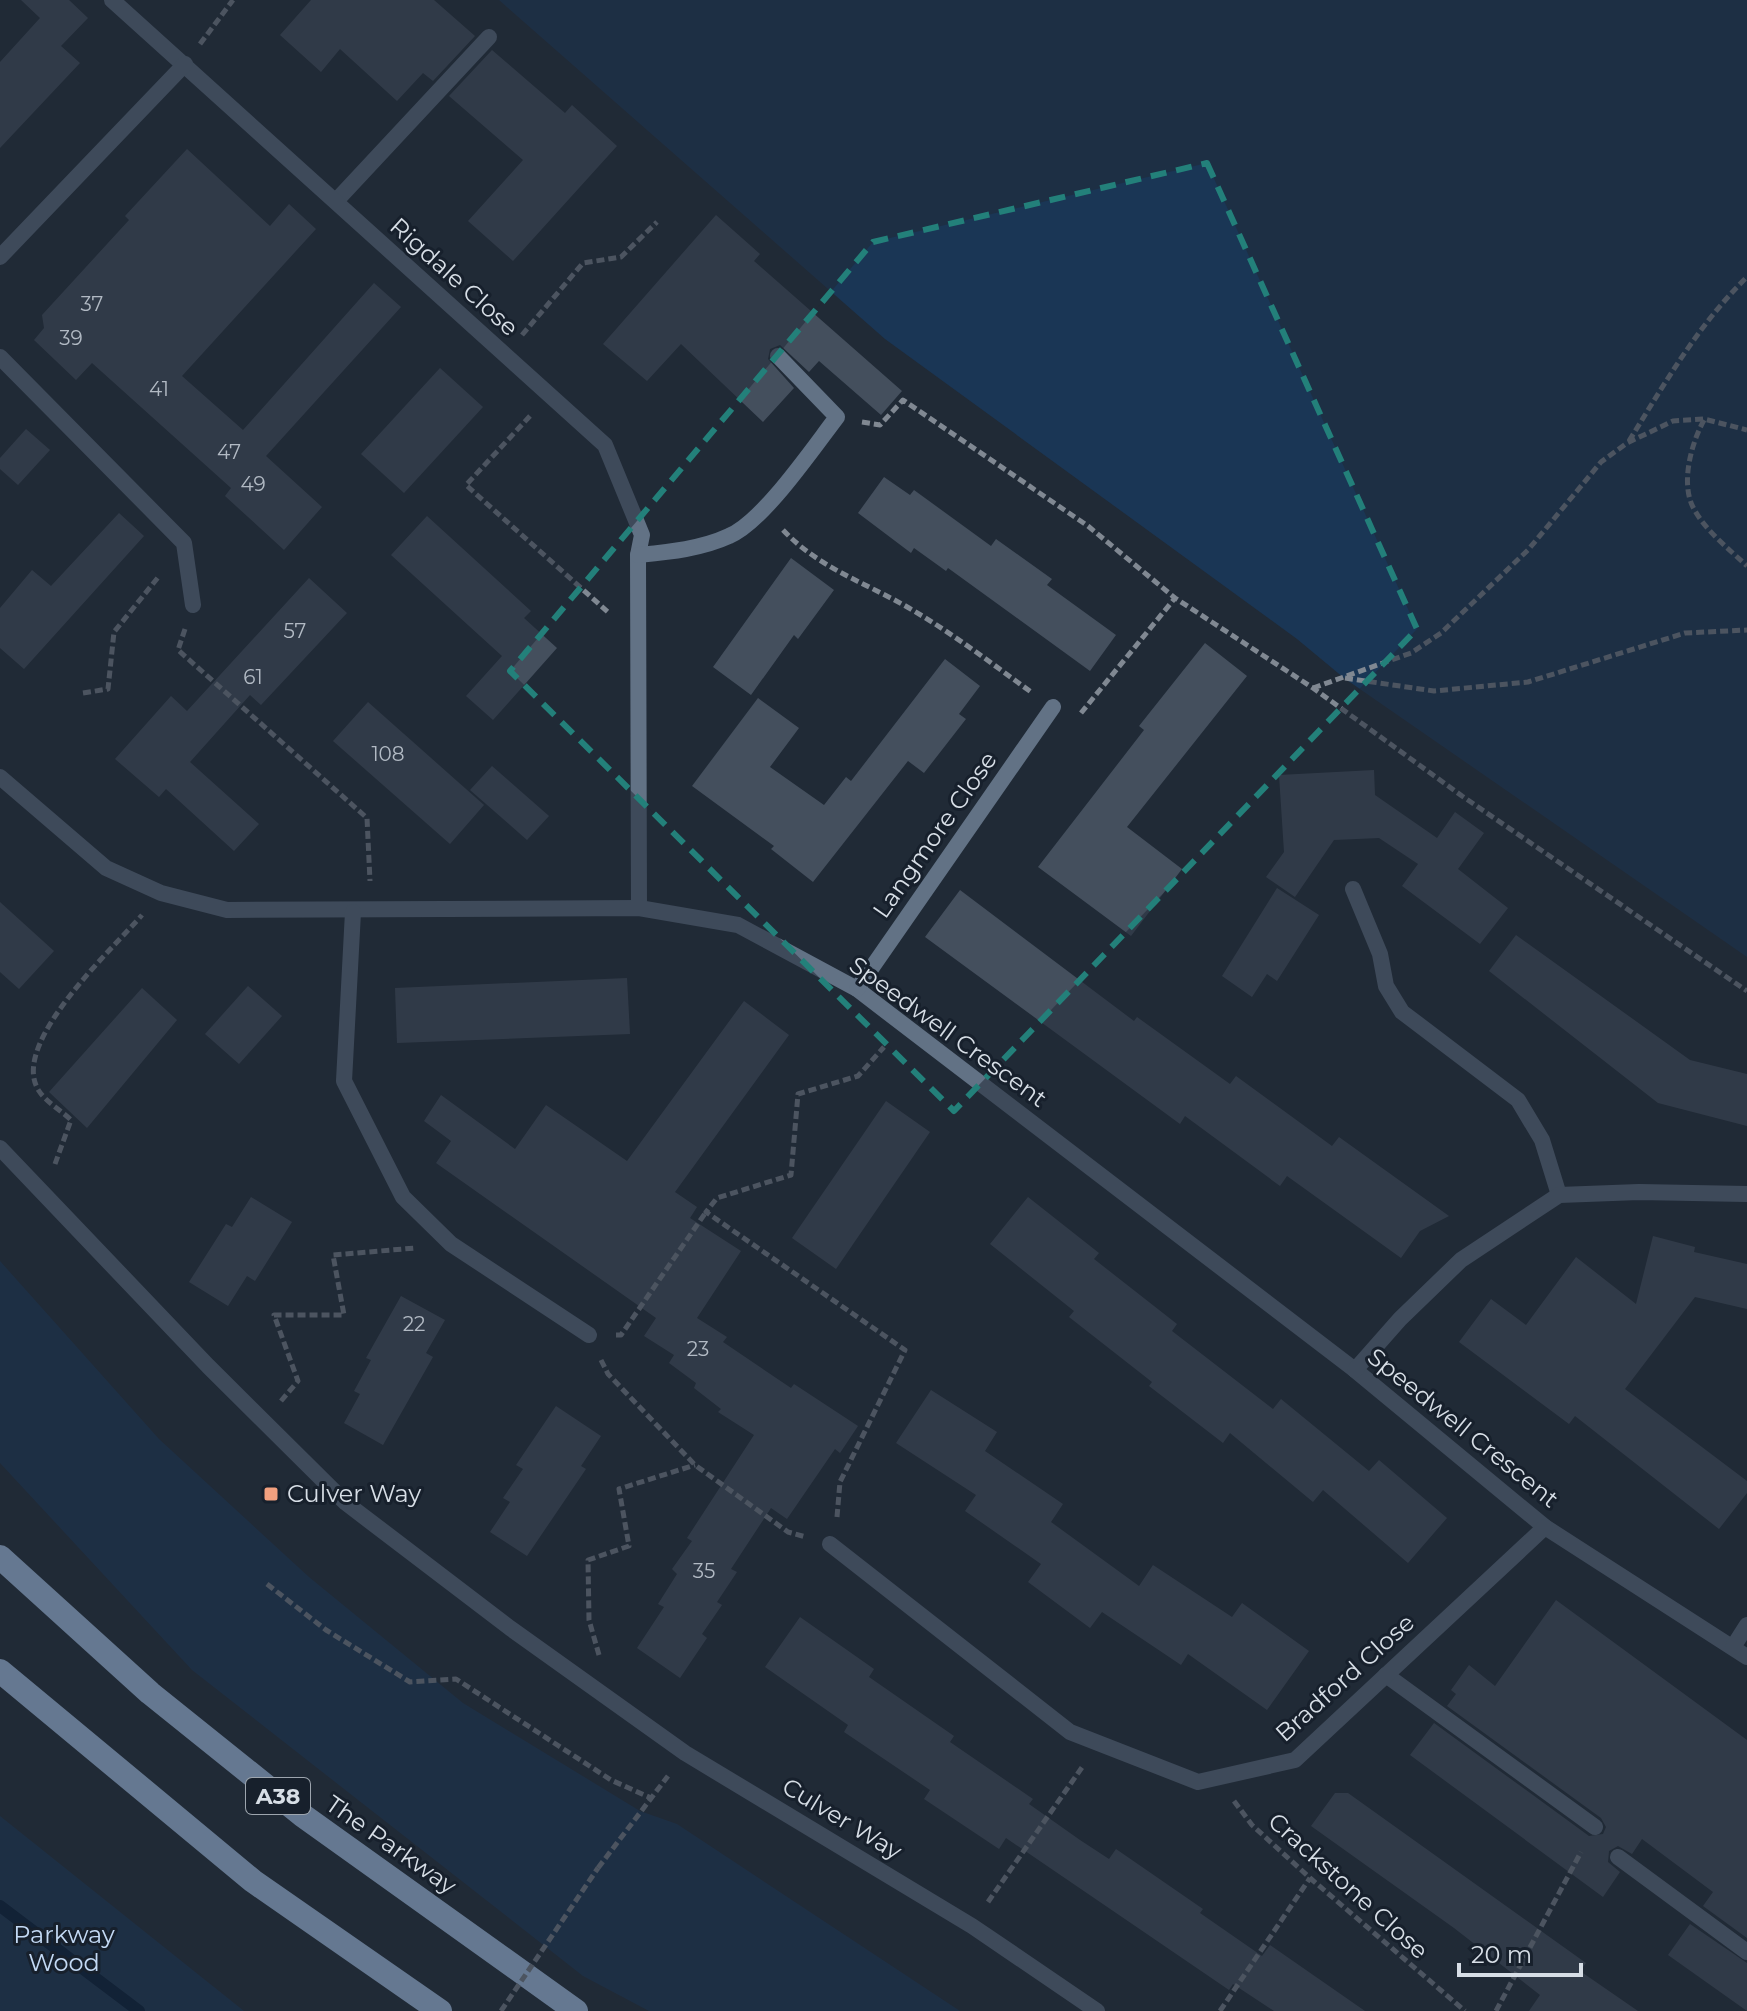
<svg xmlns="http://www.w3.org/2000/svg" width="1747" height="2011" viewBox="0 0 1747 2011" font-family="Montserrat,sans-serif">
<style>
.green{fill:#1a3655}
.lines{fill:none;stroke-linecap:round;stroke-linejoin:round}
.stream{stroke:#011935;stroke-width:12}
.building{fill:#444f5d}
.path{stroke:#808892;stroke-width:5;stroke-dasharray:8 4;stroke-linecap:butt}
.lane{stroke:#627285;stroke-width:16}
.street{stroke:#627285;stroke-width:16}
.highway{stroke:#b8d8fe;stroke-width:24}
.path-bridge{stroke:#808892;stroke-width:5;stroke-dasharray:8 4;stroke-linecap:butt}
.marked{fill:none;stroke:#23807a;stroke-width:6;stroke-dasharray:16 10;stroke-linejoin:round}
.poi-dot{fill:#f2a07f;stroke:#17202c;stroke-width:3}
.labels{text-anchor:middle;stroke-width:6;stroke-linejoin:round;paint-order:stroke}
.number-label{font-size:20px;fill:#b2bac4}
.shield{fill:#17202c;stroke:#9da5ae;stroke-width:2}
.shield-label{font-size:22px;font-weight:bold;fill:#d7dee6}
.street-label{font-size:24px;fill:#d7dee6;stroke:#17202c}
.poi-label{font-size:24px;fill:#d7dee6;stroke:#17202c;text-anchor:start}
.park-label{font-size:24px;fill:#c3d9f4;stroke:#17202c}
</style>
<rect width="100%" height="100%" fill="#202a36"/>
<g class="green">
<path d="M499,0H1747V957L1344,678L1297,639L885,339Z"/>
<path d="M0,1261L159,1439L309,1577L463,1703L640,1811L677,1824L960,2011H649L583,1976L192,1670L0,1463Z"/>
<path d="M0,1816L244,2011H0Z"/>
</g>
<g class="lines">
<path class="stream" d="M0,1906L139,2011"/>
</g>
<g class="building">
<path d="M21,0H69L88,18L61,46L80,63L0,148V62L40,18Z"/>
<path d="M311,0H434L475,36L433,81L423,73L397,101L340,49L321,72L280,35Z"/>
<path d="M492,50L565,113L572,105L617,146L513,261L468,221L523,160L449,96Z"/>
<path d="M187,149L270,226L289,204L316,229L182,376L243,430L374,283L401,307L266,456L322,507L284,550L225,496L231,488L92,363L76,380L34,340L44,328L42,315L129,220L125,216Z"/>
<path d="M716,215L760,254L754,261L902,391L881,415L819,361L809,372L780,345L770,349L768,359L794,388L763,422L681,344L647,381L603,344Z"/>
<path d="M440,368L483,407L404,493L361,454Z"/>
<path d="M26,429L50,450L18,485L0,469V458Z"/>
<path d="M884,477L910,495L914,490L991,546L996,539L1052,579L1047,585L1116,635L1090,671L948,568L946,571L914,548L911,553L858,513Z"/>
<path d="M119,513L144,536L24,669L0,648V608L32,570L51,586Z"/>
<path d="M427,516L531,611L524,618L557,648L493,720L466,696L502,656L391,555Z"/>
<path d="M791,558L834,590L798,639L794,635L751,695L713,667Z"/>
<path d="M309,578L347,613L261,705L250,695L190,762L259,824L234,851L166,789L159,797L115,759L171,696L187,711Z"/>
<path d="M1205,643L1247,676L1127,827L1182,869L1131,936L1038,867L1144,730L1139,726Z"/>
<path d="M945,659L980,686L959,714L966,719L924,773L908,761L813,882L771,849L774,846L692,786L758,698L799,728L770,767L824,805L846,777L851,781Z"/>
<path d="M368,702L484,805L450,844L333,741Z"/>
<path d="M492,766L549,816L527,840L470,790Z"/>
<path d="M1374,770L1375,795L1437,838L1455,812L1484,833L1458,869L1508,908L1480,944L1402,886L1418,864L1379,838L1334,840L1295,897L1266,877L1284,852L1279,775Z"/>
<path d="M1277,888L1319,915L1277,981L1267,974L1252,997L1222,976Z"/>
<path d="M960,890L1134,1021L1137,1017L1230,1084L1236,1076L1332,1146L1339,1137L1449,1216L1420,1231L1401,1258L1287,1176L1280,1186L1185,1116L1180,1124L925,937Z"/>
<path d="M0,902L54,951L19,989L0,972Z"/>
<path d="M1516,935L1690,1060L1747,1074V1126L1658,1103L1489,971Z"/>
<path d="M627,978L630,1034L397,1043L395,988Z"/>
<path d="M248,986L282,1016L239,1064L205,1034Z"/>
<path d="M142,988L177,1020L87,1128L49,1092Z"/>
<path d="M744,1001L789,1035L675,1192L697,1207L690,1218L741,1251L697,1318L727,1337L723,1342L791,1388L794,1384L858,1426L840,1453L835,1449L787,1519L771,1508L731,1569L737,1572L717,1602L722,1605L702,1634L707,1638L680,1678L637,1648L664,1607L658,1604L677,1574L672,1569L692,1541L687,1538L754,1435L718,1412L721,1409L694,1388L696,1383L669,1363L674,1355L644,1336L656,1318L436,1163L451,1141L424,1121L441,1095L515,1149L546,1105L627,1161Z"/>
<path d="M886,1101L930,1132L836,1269L792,1238Z"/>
<path d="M251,1197L292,1222L255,1281L247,1276L228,1306L189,1282L226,1224L232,1227Z"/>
<path d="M1028,1197L1099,1253L1094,1259L1177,1324L1172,1331L1273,1409L1281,1399L1369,1471L1379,1460L1447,1518L1408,1563L1323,1490L1313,1502L1230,1433L1223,1443L1149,1386L1152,1382L1069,1317L1074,1311L990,1244Z"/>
<path d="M1653,1236L1695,1247L1694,1252L1747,1264V1309L1695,1297L1625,1389L1747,1481V1493L1719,1529L1575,1416L1569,1424L1459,1342L1491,1299L1526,1325L1576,1257L1636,1304Z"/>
<path d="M401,1296L445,1320L426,1353L433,1357L383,1445L344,1423L360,1394L354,1391L371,1360L366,1358Z"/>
<path d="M931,1390L997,1432L985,1451L1063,1504L1051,1522L1139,1586L1153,1565L1232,1617L1242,1603L1309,1651L1267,1710L1188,1654L1181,1665L1102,1612L1090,1628L1028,1582L1041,1564L965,1511L976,1495L896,1443Z"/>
<path d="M556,1406L601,1436L581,1466L586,1469L527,1556L490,1532L510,1502L503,1498L523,1469L516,1465Z"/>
<path d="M1556,1600L1747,1740V1938L1703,1906L1713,1892L1642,1839L1632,1854L1618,1846L1609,1851L1608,1862L1620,1872L1603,1897L1410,1755L1434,1723L1589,1836L1603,1834L1606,1827L1601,1818L1447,1706L1456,1694L1451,1690L1469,1665L1495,1686Z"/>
<path d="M800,1617L874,1669L869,1677L954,1736L950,1742L1033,1799L1029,1804L1080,1840L1109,1859L1116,1849L1203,1909L1200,1913L1262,1956L1270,1945L1365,2011H1274L1233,1984L1229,1990L1006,1838L999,1849L924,1799L930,1790L844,1732L848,1725L765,1667Z"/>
<path d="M1335,1793H1348L1586,1963L1580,1971L1638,2011H1529L1540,1995L1454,1928L1311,1826Z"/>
<path d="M1690,1924L1747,1963V2011L1668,1955Z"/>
</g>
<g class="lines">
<g class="path">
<path d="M200,44L233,0"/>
<path d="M522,335L583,263L621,257L657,222"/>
<path d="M530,416L466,485L609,613"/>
<path d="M1704,420C1692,442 1681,480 1692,505C1703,529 1729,549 1747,566"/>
<path d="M862,422L880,425L903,400L1088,526L1175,598L1313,688L1462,796L1747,991"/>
<path d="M1629,441C1665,383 1698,325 1747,277"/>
<path d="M783,530C819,568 864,582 909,608C952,633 991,663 1031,692"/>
<path d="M185,629L178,650L367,818L370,881"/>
<path d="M1345,678L1434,691L1528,682L1685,633L1747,630"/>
<path d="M1313,688L1411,653L1441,633L1528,550L1601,462L1627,443L1673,421L1704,419L1747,430"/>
<path d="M83,693L108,689L114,632L160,575"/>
<path d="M1081,713L1175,598"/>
<path d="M55,1164L71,1120C62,1111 46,1102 39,1091C8,1044 113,949 142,915"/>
<path d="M616,1335H621L706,1212"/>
<path d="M601,1360L608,1374L695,1465L788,1532L806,1537"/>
<path d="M281,1401L298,1381L274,1315H344L333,1255L415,1248"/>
<path d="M837,1517L840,1482L905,1350L706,1212L717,1198L791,1175L798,1094L858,1076L884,1047"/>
<path d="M267,1584L326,1630L410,1682L456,1679L611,1780L651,1798"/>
<path d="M599,1655L589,1620L588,1560L629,1546L619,1489L695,1465"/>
<path d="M1234,1801L1252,1825L1310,1878L1465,2011"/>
<path d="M598,1868L668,1776"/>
<path d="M988,1902L1083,1766"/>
<path d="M1220,2011L1310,1878"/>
<path d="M1496,2011L1581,1852"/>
</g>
<g class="lane">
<path d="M336,201L489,37"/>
<path d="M1386,1675L1595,1827"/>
<path d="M1618,1857L1747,1952"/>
</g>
<g class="street">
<path d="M112,0L605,445L642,535L638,555L639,908"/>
<path d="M0,257L185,64"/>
<path d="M0,357L184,543L193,605"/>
<path d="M638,555C668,552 701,549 729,536C763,522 813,448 837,417L778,356"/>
<path d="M0,777L106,868L161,893L227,910L639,908L738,925L857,989L1355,1370L1545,1527L1747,1657"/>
<path d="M1353,889L1380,954L1386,986L1402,1012L1518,1100L1542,1140L1559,1195"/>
<path d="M353,912L344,1081L403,1197L451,1244L589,1335"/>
<path d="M857,989L1053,707"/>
<path d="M0,1148L208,1366L346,1503L510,1628L685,1753L972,1926L1097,2011"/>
<path d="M1355,1370L1400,1319L1461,1260L1559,1195L1639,1192L1747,1194"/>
<path d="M830,1544L1070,1732L1198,1782L1295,1760L1545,1527"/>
<path d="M1733,1647L1747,1625"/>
</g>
<g class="highway">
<path d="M0,1557L150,1693L302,1815L576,2011"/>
<path d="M0,1671L253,1881L440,2011"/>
</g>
<path class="path-bridge" d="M501,2011L598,1868"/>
</g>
<path d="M0 0H1747V2011H0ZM1207,163L1417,629L954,1111L510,671L873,242Z" fill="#202a36" fill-opacity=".55" fill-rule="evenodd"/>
<path class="marked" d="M1207,163L1417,629L954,1111L510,671L873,242Z"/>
<rect class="poi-dot" x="263" y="1486" width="16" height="16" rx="4"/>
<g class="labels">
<g class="number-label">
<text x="92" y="311">37</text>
<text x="71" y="345">39</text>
<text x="159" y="396">41</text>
<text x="229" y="459">47</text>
<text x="253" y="491">49</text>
<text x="295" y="638">57</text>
<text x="253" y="684">61</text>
<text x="388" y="761">108</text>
<text x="414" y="1331">22</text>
<text x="698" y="1356">23</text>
<text x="704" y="1578">35</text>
</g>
<rect class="shield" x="246" y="1778" width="64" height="36" rx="6"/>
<g class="shield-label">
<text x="278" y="1804">A38</text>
</g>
<g class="street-label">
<text transform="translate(454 277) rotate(42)" y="8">Rigdale Close</text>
<text transform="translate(935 835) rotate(-55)" y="8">Langmore Close</text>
<text transform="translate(948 1032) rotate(36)" y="8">Speedwell Crescent</text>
<text transform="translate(1463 1428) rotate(39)" y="8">Speedwell Crescent</text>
<text transform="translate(1345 1678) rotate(-42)" y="8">Bradford Close</text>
<text transform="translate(842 1819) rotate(31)" y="8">Culver Way</text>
<text transform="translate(391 1845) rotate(35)" y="8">The Parkway</text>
<text transform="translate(1348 1886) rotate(42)" y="8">Crackstone Close</text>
</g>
<g class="poi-label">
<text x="287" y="1502">Culver Way</text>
</g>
<g class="park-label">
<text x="64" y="1943">Parkway<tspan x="64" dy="28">Wood</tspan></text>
</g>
</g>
<path d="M1459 1963v12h122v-12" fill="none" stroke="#d7dee6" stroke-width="4"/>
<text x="1471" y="1963" font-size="24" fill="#d7dee6" stroke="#17202c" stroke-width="6" paint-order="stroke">20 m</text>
</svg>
